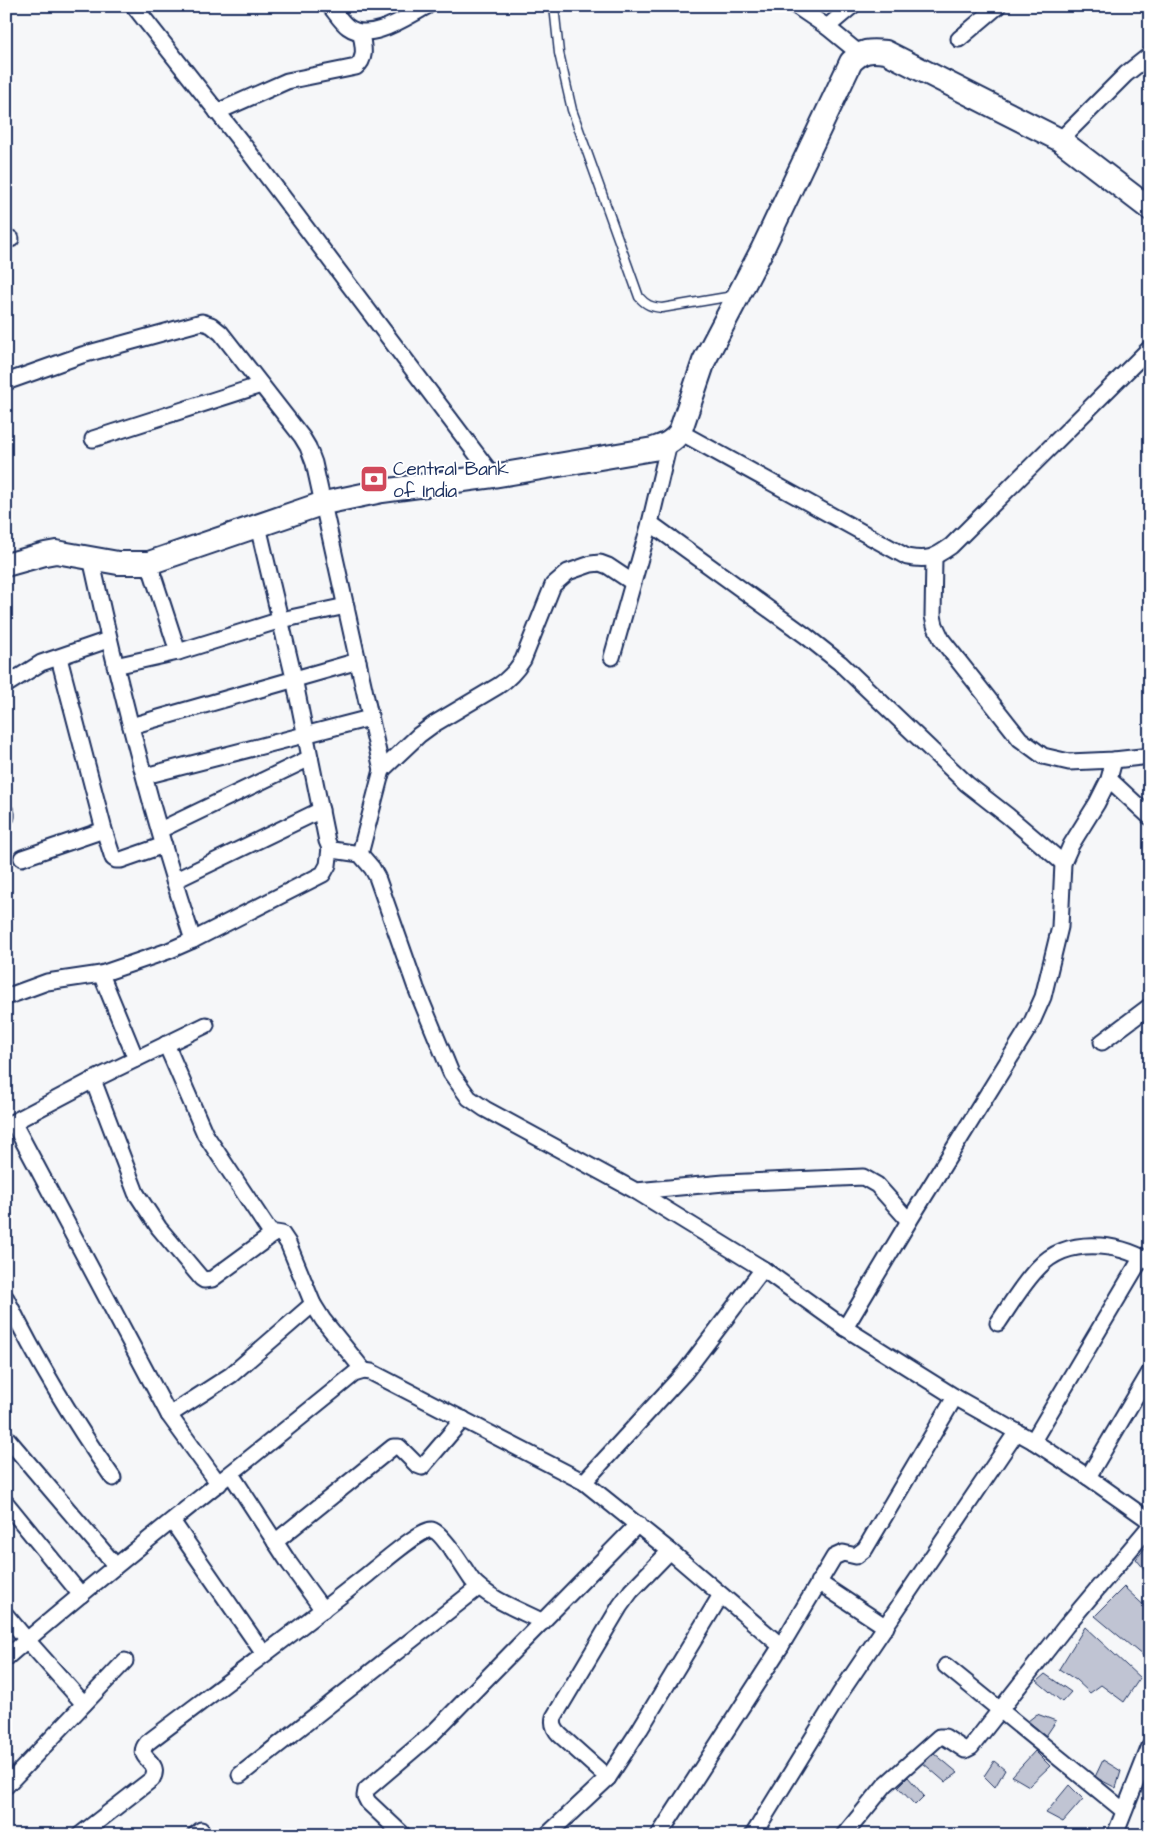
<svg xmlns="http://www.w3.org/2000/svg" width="1156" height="1841" viewBox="0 0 1156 1841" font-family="'Architects Daughter',sans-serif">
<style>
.building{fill:#c0c4d3;stroke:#1b2f5e}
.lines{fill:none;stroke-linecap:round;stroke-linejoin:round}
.lane-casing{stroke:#1b2f5e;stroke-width:11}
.street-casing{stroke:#1b2f5e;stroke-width:19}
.secondary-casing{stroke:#1b2f5e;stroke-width:26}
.lane{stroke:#fff;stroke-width:8}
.street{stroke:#fff;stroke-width:15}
.secondary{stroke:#fff;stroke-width:22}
.labels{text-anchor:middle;stroke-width:4;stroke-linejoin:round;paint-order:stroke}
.poi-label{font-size:19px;fill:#1b2f5e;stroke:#fff;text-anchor:start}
</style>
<rect width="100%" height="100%" fill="#f6f7f9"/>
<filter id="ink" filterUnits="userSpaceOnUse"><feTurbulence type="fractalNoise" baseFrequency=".02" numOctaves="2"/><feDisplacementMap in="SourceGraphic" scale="10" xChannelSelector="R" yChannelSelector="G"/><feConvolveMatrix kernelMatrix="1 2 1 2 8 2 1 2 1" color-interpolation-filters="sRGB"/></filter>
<g filter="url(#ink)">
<g class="building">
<path d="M1150,1542V1576L1136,1559Z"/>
<path d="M1124,1587L1150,1611L1149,1661L1095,1616Z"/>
<path d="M1085,1627L1140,1678L1124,1702L1101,1685L1090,1693L1076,1680L1059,1669Z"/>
<path d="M1045,1674L1071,1692L1062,1702L1037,1681Z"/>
<path d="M1037,1714L1056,1721L1046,1736L1028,1721Z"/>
<path d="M1035,1751L1050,1766L1029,1786L1012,1776Z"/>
<path d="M934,1753L958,1773L945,1782L923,1763Z"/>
<path d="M1103,1760L1121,1771L1116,1788L1095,1777Z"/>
<path d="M994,1761L1005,1770L995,1787L984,1776Z"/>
<path d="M908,1777L924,1796L915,1805L898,1787Z"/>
<path d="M1069,1785L1083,1799L1063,1822L1046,1813Z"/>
</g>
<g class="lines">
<defs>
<path id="lane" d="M554,6L559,53L572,110L639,297C646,305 651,307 662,308L733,296"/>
<g id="street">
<path d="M134,6L245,147L493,476"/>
<path d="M330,6C336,13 341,22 348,27C370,43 406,17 427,6"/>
<path d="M796,6L827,27L860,54"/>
<path d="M827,27L852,6"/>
<path d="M959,39L998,6"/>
<path d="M217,112L287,81L356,67C367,58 363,46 361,33"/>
<path d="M1060,140L1126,74L1150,55"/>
<path d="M6,240L11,239"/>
<path d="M6,382L82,355L202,322L211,325L221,333L302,437L308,447L314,463L382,770L360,854"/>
<path d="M680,432L907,557C928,561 934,558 951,546L1150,348"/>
<path d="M93,439L261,385"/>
<path d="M650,523L806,636L840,663L967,784L1008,816L1063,863"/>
<path d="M258,526L294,678L327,841L330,848L333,850L360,854L372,868L377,877L416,988L451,1073L469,1098L485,1109L636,1191L763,1269L845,1328L955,1397L1033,1441L1088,1477L1150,1521"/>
<path d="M91,558C119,687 152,815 193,940"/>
<path d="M934,558L933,616L935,625L942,640L1020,739L1043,756L1069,762L1114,760L1150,756"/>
<path d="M149,563L178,652"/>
<path d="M612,657L650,523L669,443"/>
<path d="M59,658L104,830L113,858L116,860H121L164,845"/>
<path d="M115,666L178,652L281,620L346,606"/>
<path d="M6,685L41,663L108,640"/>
<path d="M131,726L358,661"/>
<path d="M382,770L419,735L434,724L498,686C509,679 516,671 523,660L553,585L568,572L591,564L600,563L608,566L632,582"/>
<path d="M145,776L370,718"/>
<path d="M1109,779L1150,817"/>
<path d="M6,813V817"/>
<path d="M160,830L310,758"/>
<path d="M22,858L104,830"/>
<path d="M174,881L321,810"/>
<path d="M101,974L136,1059"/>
<path d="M6,997L47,982L101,974L168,951L193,940L323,874L328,865L330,848"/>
<path d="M1102,1042L1150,1006"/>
<path d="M166,1044L205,1134L272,1235"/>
<path d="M93,1080L136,1193L159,1228L201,1278L204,1280L212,1279L272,1235L276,1233L282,1234L288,1243L313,1304L323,1320L364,1371"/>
<path d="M13,1122L169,1415L219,1484"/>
<path d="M6,1126L93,1080L206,1025"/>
<path d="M636,1191L724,1183L863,1177L877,1185L909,1221"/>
<path d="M6,1298C37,1361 73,1421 113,1478"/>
<path d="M998,1323C1011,1304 1023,1283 1039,1267C1067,1237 1117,1242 1150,1262"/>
<path d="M845,1328L909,1221L1031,1024L1043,997L1060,927L1063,863L1071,845L1097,803L1109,779L1114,760"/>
<path d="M169,1415L231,1375L313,1304"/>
<path d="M6,1437L115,1565"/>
<path d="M1033,1441L1142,1257"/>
<path d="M231,1474L289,1563L323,1610"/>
<path d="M1088,1477L1150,1372"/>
<path d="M584,1482L685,1372L763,1269"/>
<path d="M6,1503L81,1595"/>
<path d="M172,1521L264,1654"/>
<path d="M275,1542L393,1447H399L417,1465L422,1467L463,1419"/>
<path d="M818,1582L886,1627"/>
<path d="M6,1615L27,1640L84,1704"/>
<path d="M6,1658C119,1560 238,1469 354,1374L364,1371L371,1372L584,1482L670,1551L781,1646"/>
<path d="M946,1666L1124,1811"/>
<path d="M240,1775L479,1587"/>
<path d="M608,1778L560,1735C555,1730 552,1725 554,1717L620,1606L631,1591L670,1551"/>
<path d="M6,1786L125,1661"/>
<path d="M80,1835L152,1779C163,1760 133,1760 147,1743C221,1687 295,1632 367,1575C377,1567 422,1528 432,1530C442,1532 465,1570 472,1580C490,1600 520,1610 543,1622"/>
<path d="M195,1835L201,1830"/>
<path d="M403,1835L368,1802L365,1796L366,1790L433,1733L638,1524"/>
<path d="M547,1835L608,1778L640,1729L721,1595"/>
<path d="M659,1835L781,1646L834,1557L843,1553L856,1556L865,1549L955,1397"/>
<path d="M753,1835L841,1692L1016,1433"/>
<path d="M844,1835L885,1785L939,1737H945L965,1750L971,1747L1066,1626L1150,1526"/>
<path d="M1115,1835L1150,1746"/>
</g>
<path id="secondary" d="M6,565L45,554L56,552L118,563H149L324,503L382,491L493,476L653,449C665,445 673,442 680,432L704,361L762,250L851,62C863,50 869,50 886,52L1060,140L1150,209"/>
</defs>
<use href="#lane" class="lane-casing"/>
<use href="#street" class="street-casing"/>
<use href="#secondary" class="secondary-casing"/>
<use href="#lane" class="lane"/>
<use href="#street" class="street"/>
<use href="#secondary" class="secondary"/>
</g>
</g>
<defs>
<symbol id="bank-square" viewBox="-11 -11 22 22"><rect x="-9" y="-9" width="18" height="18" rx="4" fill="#d1495b" stroke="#fff"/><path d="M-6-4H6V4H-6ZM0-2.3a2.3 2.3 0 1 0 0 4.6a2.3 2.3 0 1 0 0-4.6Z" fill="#fff"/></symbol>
</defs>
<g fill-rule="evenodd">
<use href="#bank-square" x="358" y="463" width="32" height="32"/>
</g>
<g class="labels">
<g class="poi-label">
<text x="393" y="475">Central Bank<tspan x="393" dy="22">of India</tspan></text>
</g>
</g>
<rect width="1156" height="1841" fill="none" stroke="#fff" stroke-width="25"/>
<rect x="12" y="12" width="1131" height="1816" fill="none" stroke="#1b2f5e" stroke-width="2" filter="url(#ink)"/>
</svg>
